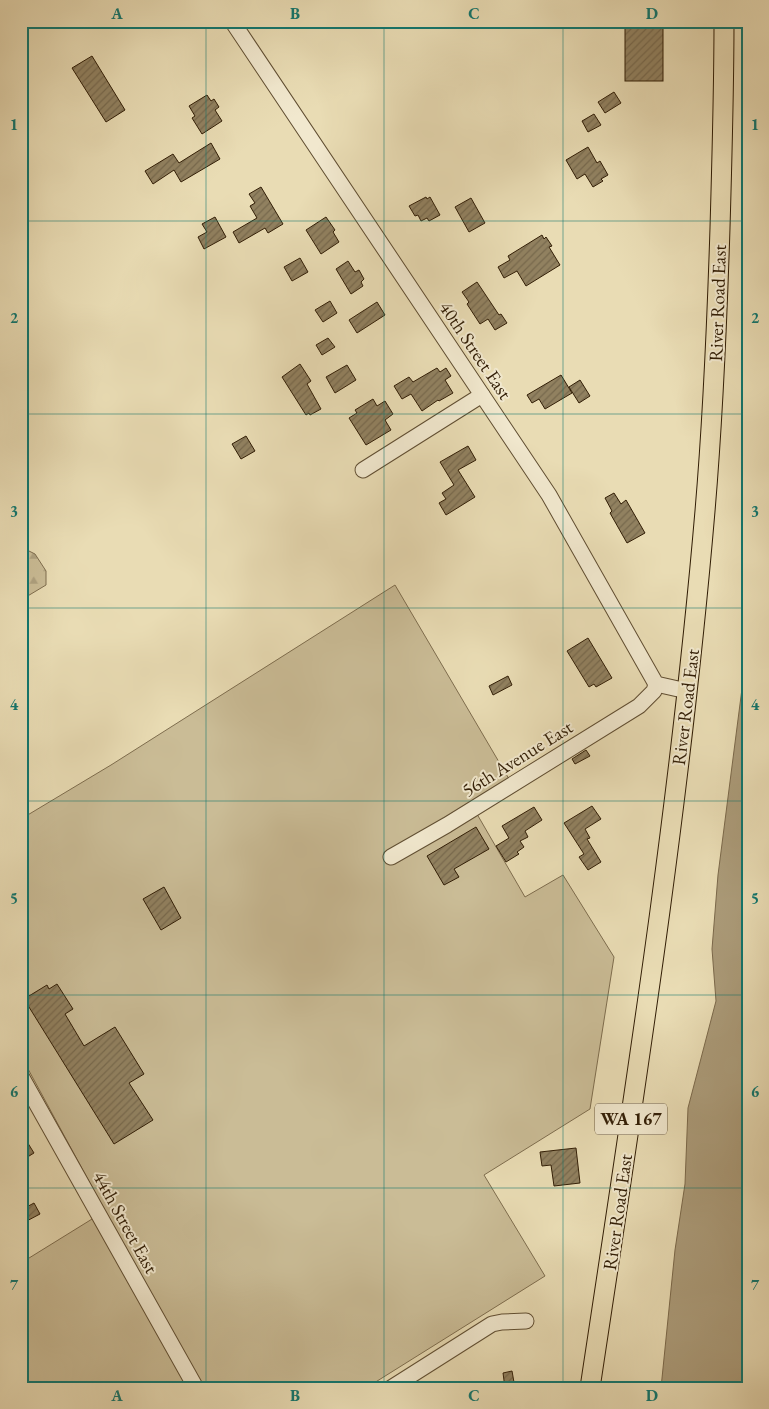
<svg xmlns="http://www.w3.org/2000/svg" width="769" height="1409" viewBox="0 0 769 1409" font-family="'EB Garamond',serif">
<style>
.grass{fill:#cabc96;stroke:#7e6d4e}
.forest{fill:url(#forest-firs);stroke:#7e6d4e}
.water{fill:#ab9b79;stroke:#7b694b}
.building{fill:url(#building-hatch);stroke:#321e06}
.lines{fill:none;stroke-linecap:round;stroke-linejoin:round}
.minor-casing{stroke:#604e32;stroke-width:17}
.major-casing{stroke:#321e06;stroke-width:21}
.minor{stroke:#f1e8ce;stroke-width:15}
.major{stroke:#e9dcb4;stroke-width:19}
.grid{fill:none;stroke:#0f766e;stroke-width:1;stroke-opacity:0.55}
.labels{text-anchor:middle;stroke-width:4;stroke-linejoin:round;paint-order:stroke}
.shield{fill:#f1e8ce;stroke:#6b5b42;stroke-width:1}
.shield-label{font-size:18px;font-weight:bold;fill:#321e06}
.street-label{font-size:19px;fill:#321e06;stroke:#f1e8ce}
.neatline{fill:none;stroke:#0f766e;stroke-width:2}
.grid-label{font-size:16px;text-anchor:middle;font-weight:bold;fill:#0f766e}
</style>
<defs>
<pattern id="forest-firs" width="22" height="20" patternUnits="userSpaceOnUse" patternTransform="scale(1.25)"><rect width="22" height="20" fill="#cabc96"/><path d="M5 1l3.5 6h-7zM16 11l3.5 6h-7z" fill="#aea180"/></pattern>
<pattern id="building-hatch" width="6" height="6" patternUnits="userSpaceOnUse" patternTransform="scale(1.25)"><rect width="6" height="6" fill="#918160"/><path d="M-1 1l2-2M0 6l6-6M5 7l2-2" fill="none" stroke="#77694d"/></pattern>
</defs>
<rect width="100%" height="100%" fill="#e9dcb4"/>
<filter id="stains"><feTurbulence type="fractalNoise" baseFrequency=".004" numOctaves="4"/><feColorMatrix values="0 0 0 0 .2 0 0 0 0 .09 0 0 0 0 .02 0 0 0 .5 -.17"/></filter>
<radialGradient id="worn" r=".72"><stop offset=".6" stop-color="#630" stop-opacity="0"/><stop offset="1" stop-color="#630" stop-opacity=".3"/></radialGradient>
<path class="grass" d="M395,585L509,779L470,802L525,897L563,875L614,957L590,1109L484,1175L545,1276L366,1388H21V1263L105,1211L21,1056V819L111,765Z"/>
<path class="forest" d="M21,547L35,554L46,571V585L21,600Z"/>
<path class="water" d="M748,642V1388H661L675,1250L685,1184L688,1108L716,1001L712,949L718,875Z"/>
<g class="building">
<rect x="625" y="21" width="38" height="60"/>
<path d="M92,56L125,110L106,122L72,68Z"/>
<path d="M614,92L621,103L605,113L598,102Z"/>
<path d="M207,95L211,101L214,99L219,107L215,110L222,121L202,134L192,118L195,116L189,106Z"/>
<path d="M594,114L601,125L588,132L582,121Z"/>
<path d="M211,143L220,159L181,182L174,170L153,184L145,171L173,154L179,163Z"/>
<path d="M588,147L597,163L600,161L608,175L601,179L603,181L593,187L585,174L577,179L566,160Z"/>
<path d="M261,187L283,224L268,233L265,228L239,243L233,232L257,218L250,206L255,203L249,194Z"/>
<path d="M426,197L427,199L430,197L440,215L429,221L427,218L421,221L418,215L415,216L409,206Z"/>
<path d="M471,198L485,223L469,232L455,207Z"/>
<path d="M215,217L226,237L204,249L198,237L207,232L202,224Z"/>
<path d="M326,217L335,230L333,232L339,242L321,254L306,230Z"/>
<path d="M542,235L544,239L546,237L552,246L549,247L560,265L526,286L517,271L504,278L498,267L510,260L508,256Z"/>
<path d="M300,258L308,272L292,281L284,267Z"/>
<path d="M348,261L355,272L359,270L364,279L361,282L363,286L351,294L336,269Z"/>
<path d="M477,282L499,315L501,314L507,323L495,330L488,319L480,324L467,304L469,302L462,292Z"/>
<path d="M330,301L337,313L323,322L315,310Z"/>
<path d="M377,302L385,315L357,333L349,320Z"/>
<path d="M328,338L335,347L322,355L316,345Z"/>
<path d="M300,364L311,381L307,384L321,409L310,415L309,413L306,415L282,377Z"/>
<path d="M347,365L356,380L335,393L326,377Z"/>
<path d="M437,368L440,372L446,368L451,376L445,380L453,393L439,401L438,400L422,411L411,394L402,399L394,386L409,377L413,382Z"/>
<path d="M561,375L572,393L545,409L539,399L532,403L527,395Z"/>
<path d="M580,380L590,396L579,403L569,387Z"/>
<path d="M373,399L377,406L385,401L393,414L385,420L391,430L366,445L349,418L357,413L355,410Z"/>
<path d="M246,436L255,451L241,459L232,444Z"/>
<path d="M468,446L476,460L458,470L475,497L446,515L439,503L446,499L442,493L454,485L440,462Z"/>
<path d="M614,493L621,504L626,500L645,533L627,543L610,513L612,511L605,498Z"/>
<path d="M588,638L612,678L596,687L594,684L589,687L567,651Z"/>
<path d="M508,676L512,685L493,695L489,686Z"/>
<path d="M586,750L590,756L575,764L572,759Z"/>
<path d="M592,806L601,819L585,829L590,838L587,839L601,862L588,870L579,857L584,854L564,823Z"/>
<path d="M534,807L542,820L525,831L528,837L520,841L524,847L517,852L519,854L506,862L496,846L509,838L502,826Z"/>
<path d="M476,827L489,849L454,869L459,877L444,885L427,856Z"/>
<path d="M164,887L181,918L161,930L143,899Z"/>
<path d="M57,984L73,1009L65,1014L84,1046L115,1027L144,1074L129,1083L153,1120L114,1144L24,999L47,985L49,989Z"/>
<path d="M21,1132L34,1153L21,1161Z"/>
<path d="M576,1148L580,1183L554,1186L551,1165L542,1166L540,1152Z"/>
<path d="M34,1203L40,1214L21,1224V1210Z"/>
<path d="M512,1371L515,1388H505L503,1373Z"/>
</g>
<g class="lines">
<defs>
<g id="minor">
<path d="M232,21L549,495L656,684L687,691"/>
<path d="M363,470L482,395"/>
<path d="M391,857L447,825L639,706L654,691L656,684"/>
<path d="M21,1076L196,1388"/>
<path d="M391,1388L492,1324L502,1322L526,1321"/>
</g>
<path id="major" d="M590,1388C634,1096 680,805 705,511C713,417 717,323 720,228C722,159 724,90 724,21"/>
</defs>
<use href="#minor" class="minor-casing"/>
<use href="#major" class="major-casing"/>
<use href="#minor" class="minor"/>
<use href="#major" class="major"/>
</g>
<path class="grid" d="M206,21V1388M384,21V1388M563,21V1388M21,221H748M21,414H748M21,608H748M21,801H748M21,995H748M21,1188H748"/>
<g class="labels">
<rect class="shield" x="595" y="1103.5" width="72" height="31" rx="4"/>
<g class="shield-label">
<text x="631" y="1125">WA 167</text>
</g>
<g class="street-label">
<text transform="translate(717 303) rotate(-88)" y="7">River Road East</text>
<text transform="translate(476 350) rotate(56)" y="7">40th Street East</text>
<text transform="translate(685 707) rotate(-83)" y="7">River Road East</text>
<text transform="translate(517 758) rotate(-32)" y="7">56th Avenue East</text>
<text transform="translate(617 1212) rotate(-82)" y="7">River Road East</text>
<text transform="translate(126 1222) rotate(61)" y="7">44th Street East</text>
</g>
</g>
<rect width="769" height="1409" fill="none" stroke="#e9dcb4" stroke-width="55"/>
<rect x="28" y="28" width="714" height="1354" class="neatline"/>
<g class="grid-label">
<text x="117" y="19">A</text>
<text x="295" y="19">B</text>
<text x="474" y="19">C</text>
<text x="652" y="19">D</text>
<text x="14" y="130">1</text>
<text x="755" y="130">1</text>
<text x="14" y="323">2</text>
<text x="755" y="323">2</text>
<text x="14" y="517">3</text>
<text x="755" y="517">3</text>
<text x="14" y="710">4</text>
<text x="755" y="710">4</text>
<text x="14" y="904">5</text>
<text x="755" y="904">5</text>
<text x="14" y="1097">6</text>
<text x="755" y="1097">6</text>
<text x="14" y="1290">7</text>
<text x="755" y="1290">7</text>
<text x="117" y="1401">A</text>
<text x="295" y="1401">B</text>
<text x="474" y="1401">C</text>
<text x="652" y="1401">D</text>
</g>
<rect width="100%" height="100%" filter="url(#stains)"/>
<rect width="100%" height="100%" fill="url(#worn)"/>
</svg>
